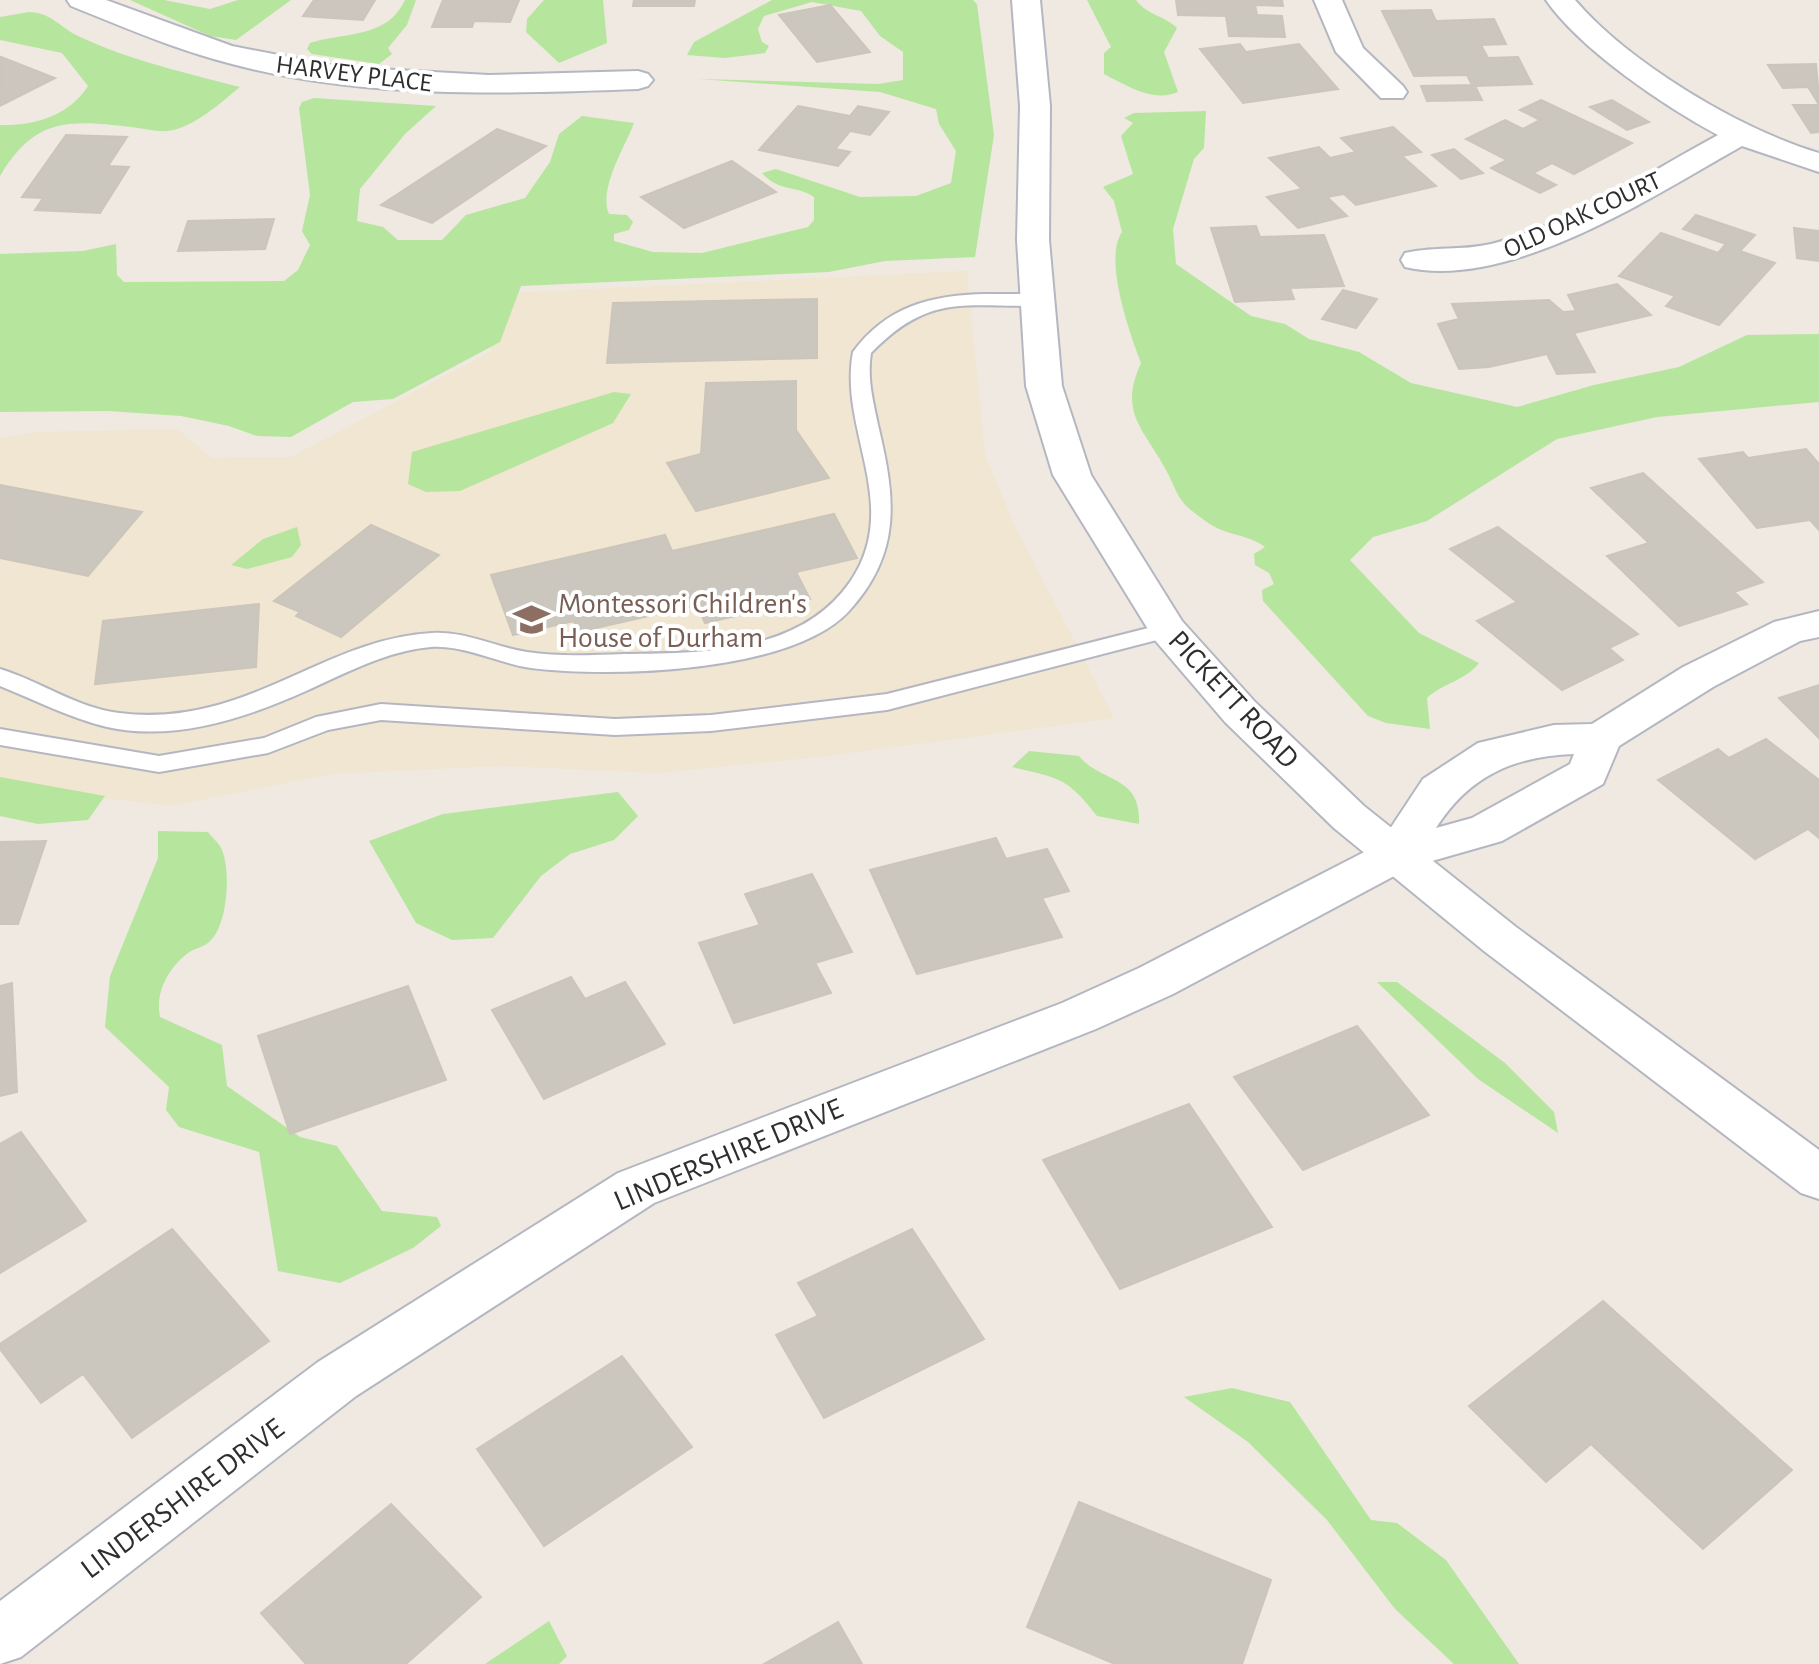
<svg xmlns="http://www.w3.org/2000/svg" width="1819" height="1664" viewBox="0 0 1819 1664" font-family="'Alegreya Sans',sans-serif">
<style>
.education{fill:#f0e6d1}
.green{fill:#b6e59e}
.building{fill:#cbc7bf;stroke:#cbc5ba;stroke-width:2}
.lines{fill:none;stroke-linecap:round;stroke-linejoin:round}
.lane-casing{stroke:#b4b7c1;stroke-width:4}
.street-casing{stroke:#b4b7c1;stroke-width:4}
.secondary-casing{stroke:#b4b7c1;stroke-width:4}
.lane{fill:#fff;fill-rule:evenodd}
.street{fill:#fff;fill-rule:evenodd}
.secondary{fill:#fff;fill-rule:evenodd}
.labels{text-anchor:middle;stroke-width:8;stroke-linejoin:round;paint-order:stroke}
.far-street-label{font-size:26px;fill:#2e2e2e;stroke:#fff}
.education-label{font-size:30px;fill:#785e54;stroke:#fff;text-anchor:start}
.street-label{font-size:30px;fill:#2e2e2e;stroke:#fff}
</style>
<rect width="100%" height="100%" fill="#efe9e1"/>
<path class="education" d="M967,271L985,455L1013,522L1114,718L819,757L658,773L500,766L331,774L171,806L0,786V438L36,432L177,429L212,458L291,457L490,352L508,293Z"/>
<g class="green">
<path d="M130,0H164L210,9L238,0H291L236,40L210,36Z"/>
<path d="M405,0H416L407,25L388,48L392,54L379,64L312,54L307,49L310,43C344,32 387,39 405,0Z"/>
<path d="M544,0H603L607,43L559,63L526,32L527,19Z"/>
<path d="M772,0H973L977,4L994,135L975,257L885,261L829,272L521,286L500,342L393,399L353,402L291,437L257,436L229,426L181,416L108,411L0,412V254L83,251L116,244L117,275L124,282L284,281L298,270L310,245L302,231L310,195L299,108L302,102L314,98L436,106L405,134L360,189L357,221L383,227L398,240H442L466,215L525,198L550,162L559,134L582,116L634,123C625,147 598,189 609,214L627,215L633,222L629,230L614,234V241L653,252L702,253L808,227L814,220V197C794,184 780,193 762,173L776,169L860,197L916,196L951,183L956,151L939,124L936,109L880,92L699,79L878,84L903,80V52L880,36L861,11L812,2L764,16L758,29L762,42L769,46L765,53L725,58L687,55L694,42Z"/>
<path d="M1087,0H1136C1147,15 1165,16 1177,28L1164,52L1178,92C1153,103 1126,85 1104,74V53L1111,47Z"/>
<path d="M29,12C50,12 60,27 78,36C129,60 186,73 240,87C220,103 194,128 167,131C156,132 142,128 131,127C69,120 35,117 0,176V125C34,126 69,116 88,86L62,53L0,40V17Z"/>
<path d="M1206,111L1204,148L1194,159L1173,229L1176,264L1251,316L1285,324L1309,339L1359,352L1411,383L1517,407L1594,385L1679,367L1747,335L1819,334V402L1657,417L1557,439L1427,521L1373,537L1350,560L1419,633L1479,663C1465,681 1443,683 1427,698L1430,729L1386,723L1368,716L1263,601L1262,590L1274,584L1269,573L1255,565L1254,554L1265,547C1250,536 1235,536 1219,529C1210,525 1200,517 1192,511C1177,500 1175,486 1166,470C1144,429 1118,413 1141,363C1130,334 1103,259 1122,232L1114,201L1103,187L1133,174L1121,136L1133,123L1124,118L1134,113Z"/>
<path d="M614,392L631,394L613,423L460,491L426,492L408,484L412,452Z"/>
<path d="M297,527L301,545L292,557L247,569L231,565L263,539Z"/>
<path d="M1029,751L1079,756C1101,783 1142,775 1139,824L1097,816C1067,777 1059,778 1012,767Z"/>
<path d="M0,777L105,796L88,820L38,824L0,816Z"/>
<path d="M618,792L638,816L614,840L570,854L541,876L493,938L452,940L416,923L369,841L443,814Z"/>
<path d="M158,831L208,832C211,837 217,841 220,846C232,866 228,925 210,941C205,947 195,948 188,953C168,968 155,993 160,1017L222,1045L227,1086L300,1137L337,1146L382,1211L437,1217L441,1226L413,1248L340,1283L278,1271L259,1152L179,1127L166,1110L169,1087L105,1027L110,976L158,858Z"/>
<path d="M1377,982H1397L1505,1063L1554,1112L1558,1133L1478,1079Z"/>
<path d="M1232,1388L1290,1402L1371,1520L1397,1523L1446,1560L1519,1664H1454L1395,1609L1327,1520L1248,1442L1184,1397Z"/>
<path d="M549,1621L567,1656L559,1664H485Z"/>
</g>
<g class="building">
<path d="M314,0H375L363,20L303,16Z"/>
<path d="M443,0H519L510,22L474,21L472,27H432Z"/>
<path d="M634,0H695L694,6H633Z"/>
<path d="M1176,0H1282L1283,6L1255,5L1257,15L1282,16L1285,37L1229,36L1226,16L1178,15Z"/>
<path d="M830,5L870,52L817,62L779,15Z"/>
<path d="M1431,10L1436,21L1494,19L1506,44L1481,45L1488,58L1518,57L1532,84L1475,86L1482,100L1427,101L1421,86L1472,85L1467,75L1414,76L1382,11Z"/>
<path d="M1240,44L1246,52L1299,44L1338,89L1243,103L1200,49Z"/>
<path d="M1,57L55,78L0,106Z"/>
<path d="M1816,64L1819,98H1815L1808,87L1783,88L1768,65Z"/>
<path d="M1815,98H1819V132L1811,133L1793,105H1819Z"/>
<path d="M1541,100L1632,143L1574,174L1552,163L1533,173L1556,185L1540,193L1491,168L1507,160L1466,139L1505,120L1523,129L1540,120L1520,110Z"/>
<path d="M1612,100L1649,122L1627,130L1590,107Z"/>
<path d="M798,106L850,116L858,106L889,112L870,135L850,131L835,149L850,152L838,166L759,150Z"/>
<path d="M1393,127L1421,152L1402,156L1436,186L1356,205L1344,194L1327,197L1347,216L1298,228L1267,197L1302,189L1269,158L1319,147L1330,158L1356,152L1341,138Z"/>
<path d="M497,129L546,146L432,223L381,205Z"/>
<path d="M66,135L127,137L108,166L129,167L100,213L35,210L43,198L22,197Z"/>
<path d="M1454,149L1483,173L1461,179L1432,155Z"/>
<path d="M732,161L776,192L684,228L641,197Z"/>
<path d="M1696,215L1755,235L1740,251L1775,263L1719,325L1666,306L1675,296L1619,276L1661,233L1718,253L1726,244L1683,229Z"/>
<path d="M274,219L265,249L178,251L188,221Z"/>
<path d="M1256,226L1260,237L1324,235L1344,286L1290,288L1294,299L1235,302L1211,228Z"/>
<path d="M1794,228L1819,231V261L1797,258Z"/>
<path d="M1617,284L1651,315L1574,333L1595,372L1557,374L1547,354L1489,367L1459,369L1438,324L1459,319L1452,304L1549,300L1563,312L1576,311L1568,295Z"/>
<path d="M1343,290L1377,299L1356,328L1322,319Z"/>
<path d="M817,299V358L607,363L613,303Z"/>
<path d="M796,381V430L829,478L696,511L667,463L701,454L706,383Z"/>
<path d="M1806,449L1819,464V530L1810,520L1757,528L1699,459L1743,452L1748,458Z"/>
<path d="M1643,473L1763,582L1734,592L1747,604L1679,626L1607,556L1649,543L1591,488Z"/>
<path d="M0,485L142,512L88,576L0,558Z"/>
<path d="M834,514L857,558L796,572L810,599L705,623L697,605L578,632L574,621L513,635L491,575L665,535L672,551Z"/>
<path d="M371,525L439,555L341,637L296,616L300,612L274,601Z"/>
<path d="M1498,527L1638,634L1609,648L1623,660L1562,690L1477,621L1517,602L1450,549Z"/>
<path d="M259,604L256,667L95,684L103,621Z"/>
<path d="M1819,685V738L1779,698Z"/>
<path d="M1766,739L1819,780V838L1808,829L1755,859L1658,780L1718,749L1729,758Z"/>
<path d="M996,838L1006,859L1047,849L1069,891L1042,898L1062,937L917,974L870,870Z"/>
<path d="M46,841L18,924H0V842Z"/>
<path d="M812,874L852,952L815,963L831,993L734,1023L699,943L760,925L745,894Z"/>
<path d="M571,977L585,999L625,982L665,1044L544,1099L492,1010Z"/>
<path d="M12,983L17,1092L0,1096V986Z"/>
<path d="M408,986L446,1080L290,1134L258,1036Z"/>
<path d="M1357,1026L1429,1115L1303,1170L1234,1077Z"/>
<path d="M1189,1104L1272,1227L1120,1289L1043,1160Z"/>
<path d="M21,1132L86,1221L0,1273V1144Z"/>
<path d="M172,1229L269,1341L132,1438L83,1374L41,1403L0,1349V1344Z"/>
<path d="M912,1229L984,1339L824,1418L776,1335L818,1316L798,1283Z"/>
<path d="M1603,1301L1792,1470L1703,1549L1591,1444L1546,1482L1469,1406Z"/>
<path d="M622,1356L692,1447L544,1546L477,1449Z"/>
<path d="M1079,1502L1271,1580L1242,1664H1115L1027,1627Z"/>
<path d="M391,1504L481,1597L406,1664H306L261,1613Z"/>
<path d="M838,1622L862,1664H764Z"/>
</g>
<g class="lines">
<defs>
<g id="lane">
<path d="M986,294H1035L1044,300L1035,306C961,306 927,295 871,353C867,379 873,400 878,425C895,496 903,552 849,611C792,673 611,678 531,668C497,663 465,645 431,647C386,651 346,673 306,691C246,718 173,742 107,727C70,718 35,700 0,686V669C40,681 77,708 119,713C246,729 321,639 432,633C465,631 495,647 527,652C559,657 591,655 624,654C702,653 800,654 850,582C903,505 838,430 853,352C887,306 931,295 986,294Z"/>
<path d="M1168,623L1176,625L1179,630L1176,635L887,710L711,731L615,735L381,720L328,730L268,753L159,772L0,745V729L159,756L264,738L316,717L381,704L615,719L711,715L887,694Z"/>
</g>
<g id="street">
<path d="M67,0H106L232,46L340,67L489,75L638,71L648,74L653,80L648,86L638,89C502,94 364,99 232,64C176,50 124,27 71,6Z"/>
<path d="M1314,0H1342L1363,48L1403,86L1407,92L1403,98H1381L1336,52Z"/>
<path d="M1546,0H1575C1629,63 1739,129 1819,153V172L1742,146C1655,195 1508,292 1405,267L1401,260L1405,253C1433,246 1462,251 1491,244C1572,224 1646,174 1718,135C1664,106 1581,50 1546,0Z"/>
<path d="M1819,611V637L1800,641L1713,687L1619,746L1603,784L1502,841L1411,867L1173,994L1096,1029L654,1203L356,1396L21,1657L0,1664V1601L318,1362L618,1173L1062,1003L1139,968L1380,844L1423,779L1478,743L1554,725L1592,724L1683,667L1774,622ZM1574,754L1570,764L1472,818L1436,828C1469,776 1514,756 1574,754Z"/>
</g>
<path id="secondary" d="M1012,0H1040L1050,106L1049,240L1062,386L1091,475L1182,621L1255,702L1364,806L1516,927L1819,1150V1199L1801,1193L1484,951L1334,828L1225,722L1154,639L1053,475L1026,386L1017,240L1020,106Z"/>
</defs>
<use href="#lane" class="lane-casing"/>
<use href="#street" class="street-casing"/>
<use href="#secondary" class="secondary-casing"/>
<use href="#lane" class="lane"/>
<use href="#street" class="street"/>
<use href="#secondary" class="secondary"/>
</g>
<defs>
<symbol id="school-bare" viewBox="-9 -9 18 18"><path d="M0-5L7-2L0 1L-7-2ZM-4 1L0 2.5L4 1V4Q0 6-4 4Z" fill="#8d6e63" stroke="#fff" stroke-width="2.5" paint-order="stroke"/></symbol>
</defs>
<g fill-rule="evenodd">
<use href="#school-bare" x="506" y="594" width="51" height="51"/>
</g>
<g class="labels">
<g class="far-street-label">
<text transform="translate(354 73) rotate(7)" y="9">HARVEY PLACE</text>
<text transform="translate(1582 214) rotate(-25)" y="9">OLD OAK COURT</text>
</g>
<g class="education-label">
<text x="558" y="613">Montessori Children's<tspan x="558" dy="34">House of Durham</tspan></text>
</g>
<g class="street-label">
<text transform="translate(1234 699) rotate(47)" y="10">PICKETT ROAD</text>
<text transform="translate(728 1154) rotate(-23)" y="10">LINDERSHIRE DRIVE</text>
<text transform="translate(182 1498) rotate(-37)" y="10">LINDERSHIRE DRIVE</text>
</g>
</g>
</svg>
